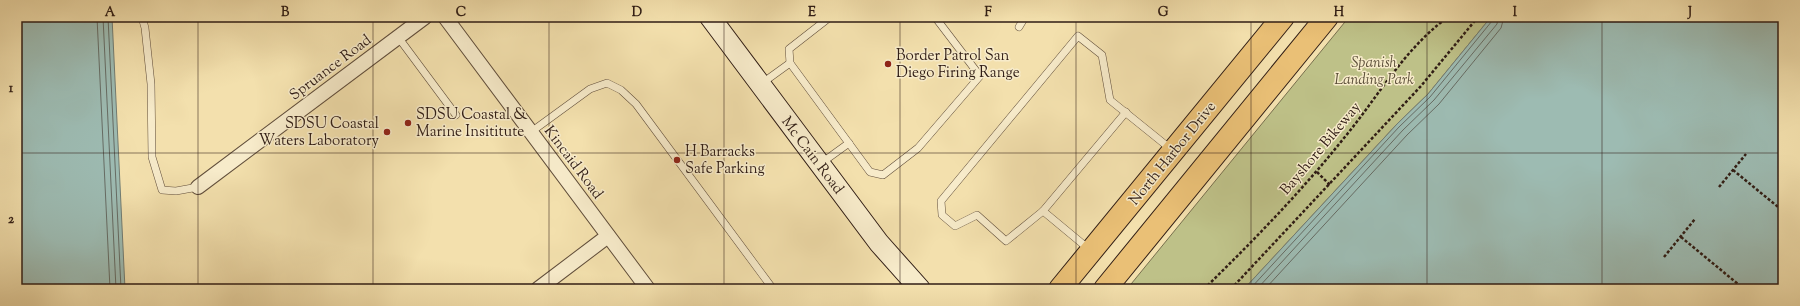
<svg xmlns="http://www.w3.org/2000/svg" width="1800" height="306" viewBox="0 0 1800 306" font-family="'Sorts Mill Goudy',serif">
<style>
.green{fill:#bec188;stroke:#776f4e}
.water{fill:#9dbbb2;stroke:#717c73}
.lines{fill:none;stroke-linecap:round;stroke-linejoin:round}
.shore{stroke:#666c64;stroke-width:1}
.lane-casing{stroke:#614e3b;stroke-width:8}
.street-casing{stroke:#614e3b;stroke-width:16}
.secondary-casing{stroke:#301d15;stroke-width:22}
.primary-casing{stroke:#301d15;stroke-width:24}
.path{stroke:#301d15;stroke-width:2.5;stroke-dasharray:3 2;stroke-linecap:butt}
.lane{stroke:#f7ebca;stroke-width:7}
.street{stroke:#f7ebca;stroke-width:14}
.secondary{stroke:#f7ebca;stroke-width:20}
.primary{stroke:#eac076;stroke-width:22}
.grid{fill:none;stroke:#301d15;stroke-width:1;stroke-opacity:0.55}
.poi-dot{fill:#8f2418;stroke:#f7ebca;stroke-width:1.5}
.labels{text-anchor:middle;stroke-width:3;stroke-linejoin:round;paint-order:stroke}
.poi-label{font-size:15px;fill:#301d15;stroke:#f7ebca;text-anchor:start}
.park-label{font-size:15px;font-style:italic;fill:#5b4e38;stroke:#f7ebca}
.street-label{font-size:15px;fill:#301d15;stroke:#f7ebca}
.neatline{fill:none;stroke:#301d15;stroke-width:1.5}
.grid-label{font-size:13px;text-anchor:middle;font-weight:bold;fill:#301d15}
</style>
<rect width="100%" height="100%" fill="#f3e0ad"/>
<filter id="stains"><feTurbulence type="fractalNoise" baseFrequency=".005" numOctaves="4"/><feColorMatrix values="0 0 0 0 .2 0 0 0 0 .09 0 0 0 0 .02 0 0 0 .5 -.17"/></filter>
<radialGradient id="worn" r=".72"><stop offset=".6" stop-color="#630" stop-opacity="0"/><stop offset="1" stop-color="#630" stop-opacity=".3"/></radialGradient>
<path class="green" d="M1349,17H1491L1428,94L1397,124L1244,289H1127Z"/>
<g class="water">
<path d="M17,17H112L125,289H17Z"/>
<path d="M1491,17H1783V289H1244L1397,124L1428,94Z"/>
</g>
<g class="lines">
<g class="shore">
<path d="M97,17L110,289"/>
<path d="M103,17L116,289"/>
<path d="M108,17L121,289"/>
<path d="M1250,289L1399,127L1430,97L1492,21L1493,17"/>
<path d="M1257,289L1403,130L1434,100L1497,24L1498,17"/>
<path d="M1265,289L1407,135L1439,104L1501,28L1504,17"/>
</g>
<defs>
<g id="lane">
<path d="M142,17L145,28L151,84L152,157L162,190L176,191L198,187"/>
<path d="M830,17L789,49L790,63L870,172L883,175L918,148L980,76L935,17"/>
<path d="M1019,27L1025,17"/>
<path d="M398,37L456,115"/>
<path d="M761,84L790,63"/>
<path d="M531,132L590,89L607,83L621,90L636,104L773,289"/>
<path d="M820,164L849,143"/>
<path d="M1043,211L1126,112"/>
<path d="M1090,250L1043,211L1006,241L977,215L955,226L942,215L941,201L1078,36L1102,55L1110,100L1172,150"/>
</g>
<g id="street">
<path d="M445,17L648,289"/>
<path d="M198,187L425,17"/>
<path d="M538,289L608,236"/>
</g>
<path id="secondary" d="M710,17L879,243L920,289"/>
<g id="primary">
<path d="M1060,289L1283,17"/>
<path d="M1105,289L1327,17"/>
</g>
</defs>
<use href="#lane" class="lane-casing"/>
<use href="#street" class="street-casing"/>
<use href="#secondary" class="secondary-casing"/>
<use href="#primary" class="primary-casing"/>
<g class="path">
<path d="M1733,170L1783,211"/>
<path d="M1317,172L1330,185"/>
<path d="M1719,187L1746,154"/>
<path d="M1681,237L1744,289"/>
<path d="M1664,257L1695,219"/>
<path d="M1204,289C1253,241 1301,192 1344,138C1378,97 1404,49 1448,17"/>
<path d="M1231,289L1421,86L1478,17"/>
</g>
<use href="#lane" class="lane"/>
<use href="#street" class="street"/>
<use href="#secondary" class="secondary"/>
<use href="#primary" class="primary"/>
</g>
<path class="grid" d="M198,17V289M373,17V289M549,17V289M724,17V289M900,17V289M1076,17V289M1251,17V289M1427,17V289M1602,17V289M17,153H1783"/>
<g class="poi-dot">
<circle cx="888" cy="64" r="4"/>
<circle cx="408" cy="123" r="4"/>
<circle cx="387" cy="132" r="4"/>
<circle cx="677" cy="160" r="4"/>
</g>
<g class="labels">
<g class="poi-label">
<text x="896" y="60">Border Patrol San<tspan x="896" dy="17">Diego Firing Range</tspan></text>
<text x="416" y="119">SDSU Coastal &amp;<tspan x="416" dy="17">Marine Insititute</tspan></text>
<text x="379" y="128" text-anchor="end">SDSU Coastal<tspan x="379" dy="17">Waters Laboratory</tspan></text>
<text x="685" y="156">H Barracks<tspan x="685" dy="17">Safe Parking</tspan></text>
</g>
<g class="park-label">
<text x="1374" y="67">Spanish<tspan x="1374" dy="17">Landing Park</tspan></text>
</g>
<g class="street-label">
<text transform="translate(330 67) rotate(-37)" y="5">Spruance Road</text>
<text transform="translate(1320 148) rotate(-50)" y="5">Bayshore Bikeway</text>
<text transform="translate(1172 153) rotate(-51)" y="5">North Harbor Drive</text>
<text transform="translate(813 155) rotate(53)" y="5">Mc Cain Road</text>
<text transform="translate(574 162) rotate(53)" y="5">Kincaid Road</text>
</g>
</g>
<rect width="1800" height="306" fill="none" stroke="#f3e0ad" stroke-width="44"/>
<rect x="22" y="22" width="1756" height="262" class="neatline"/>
<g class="grid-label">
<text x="110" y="16">A</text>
<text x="285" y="16">B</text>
<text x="461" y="16">C</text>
<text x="637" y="16">D</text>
<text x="812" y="16">E</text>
<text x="988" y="16">F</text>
<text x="1163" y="16">G</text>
<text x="1339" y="16">H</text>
<text x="1515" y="16">I</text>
<text x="1690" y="16">J</text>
<text x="11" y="92">1</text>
<text x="11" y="223">2</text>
</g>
<rect width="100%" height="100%" filter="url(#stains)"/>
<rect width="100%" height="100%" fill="url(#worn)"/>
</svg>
